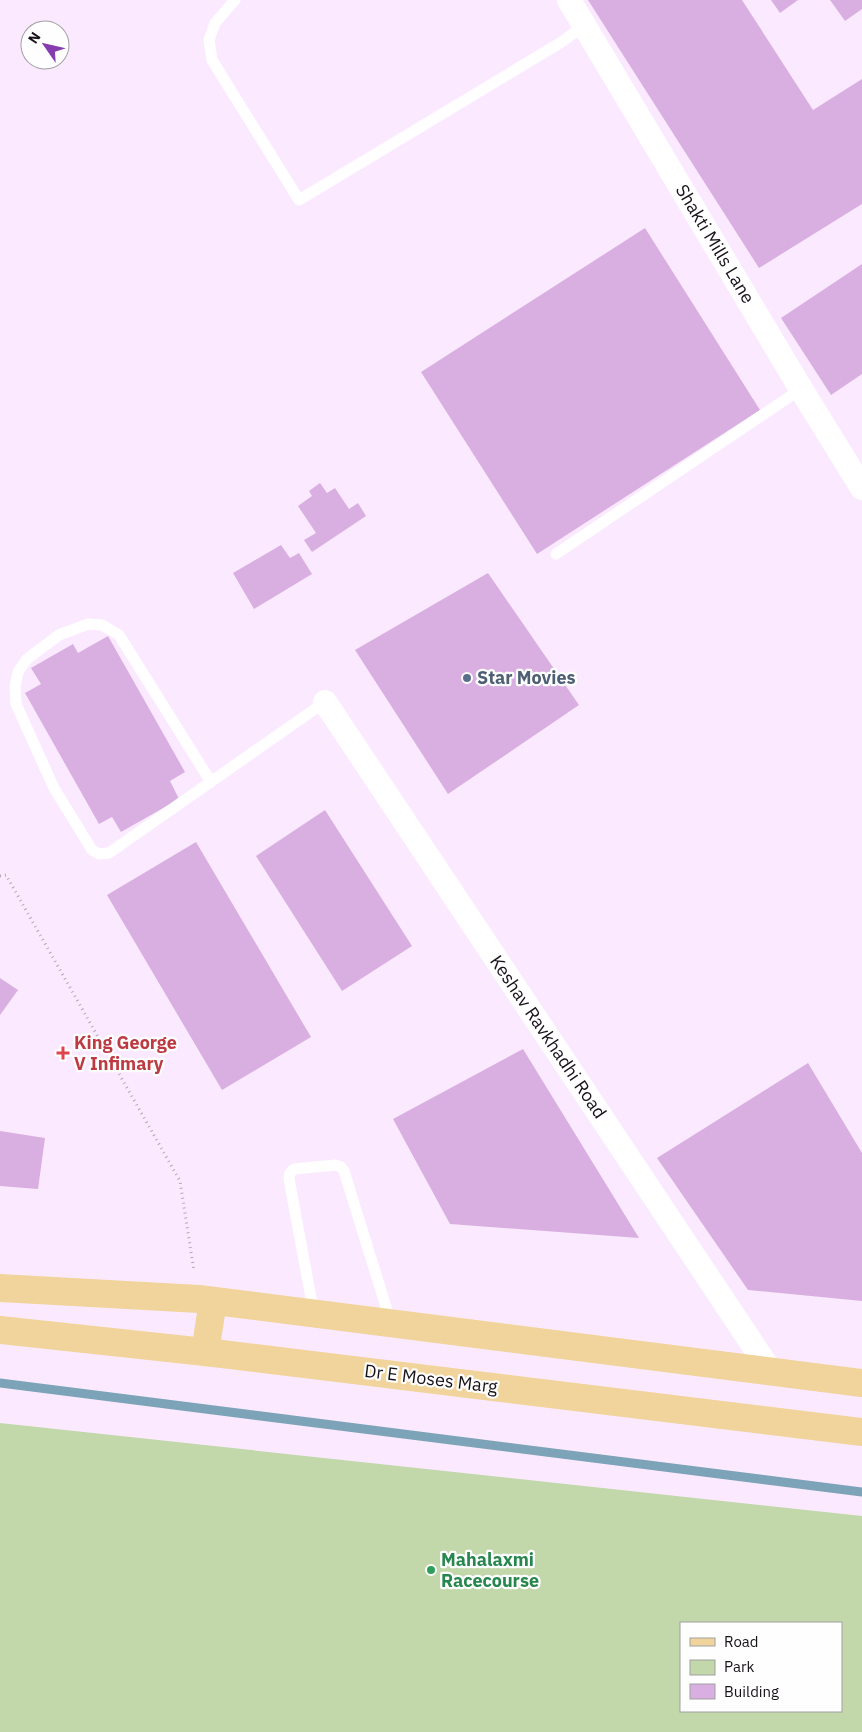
<svg xmlns="http://www.w3.org/2000/svg" width="862" height="1732" viewBox="0 0 862 1732" font-family="'IBM Plex Sans',sans-serif">
<style>
.green{fill:#c2d7aa;fill-rule:evenodd}
.lines{fill:none;stroke-linecap:round;stroke-linejoin:round}
.stream{stroke:#7da3b8;stroke-width:9}
.building{fill:#d9afe2}
.path{stroke:#b4a6b7;stroke-width:3;stroke-dasharray:1 4;stroke-linecap:butt}
.service{stroke:#fff;stroke-width:11}
.minor{stroke:#fff;stroke-width:24}
.primary{stroke:#f0d49b;stroke-width:28}
.service-dot{fill:#5c6f8a;stroke:#fefefe;stroke-width:2}
.health-dot{fill:#e0444e;stroke:#fefefe;stroke-width:2}
.leisure-dot{fill:#2e9e5b;stroke:#fefefe;stroke-width:2}
.labels{text-anchor:middle;stroke-width:4.5;stroke-linejoin:round;paint-order:stroke}
.street-label{font-size:18px;fill:#171118;stroke:#fefefe}
.service-label{font-size:18px;font-weight:bold;fill:#4e5e75;stroke:#fefefe;text-anchor:start}
.health-label{font-size:18px;font-weight:bold;fill:#be3a42;stroke:#fefefe;text-anchor:start}
.leisure-label{font-size:18px;font-weight:bold;fill:#27864d;stroke:#fefefe;text-anchor:start}
</style>
<rect width="100%" height="100%" fill="#fbeaff"/>
<path class="green" d="M0,1423L862,1516V1732H0ZM681,1623H841V1711H681Z"/>
<g class="lines">
<path class="stream" d="M0,1383L862,1492"/>
</g>
<g class="building">
<path d="M588,0H742L813,110L862,79V204L759,268Z"/>
<path d="M771,0H798L780,13Z"/>
<path d="M830,0H862V9L845,21Z"/>
<path d="M645,228L760,410L537,554L421,372Z"/>
<path d="M862,264V374L831,395L781,318Z"/>
<path d="M320,483L327,493L335,488L349,509L358,503L366,516L312,552L304,540L316,533L298,506L312,496L309,491Z"/>
<path d="M281,545L290,558L299,553L312,574L254,609L233,573Z"/>
<path d="M488,573L579,705L448,794L355,650Z"/>
<path d="M108,636L185,772L170,781L179,799L121,832L112,817L99,824L25,693L41,684L31,668L73,644L78,653Z"/>
<path d="M325,810L412,946L342,991L256,856Z"/>
<path d="M196,842L311,1037L222,1090L107,895Z"/>
<path d="M0,978L18,990L0,1015Z"/>
<path d="M523,1049L639,1238L450,1224L393,1119Z"/>
<path d="M808,1063L862,1153V1301L748,1290L657,1158Z"/>
<path d="M0,1131L45,1138L38,1189L0,1186Z"/>
</g>
<g class="lines">
<path class="path" d="M0,876L6,875L180,1181L194,1271"/>
<g class="service">
<path d="M235,0L215,23L209,40L212,60L299,200L560,43L585,25"/>
<path d="M556,554L801,389"/>
<path d="M211,782L119,635L102,625L88,624L59,635L27,659L18,672L15,687L16,704L54,788L92,850L99,854L109,853L325,702"/>
<path d="M314,1314L289,1179L290,1173L294,1169L336,1165L341,1167L344,1171L391,1323"/>
</g>
<g class="minor">
<path d="M569,0L801,389L862,488"/>
<path d="M325,702L771,1372"/>
</g>
<g class="primary">
<path d="M0,1288L199,1299L862,1383"/>
<path d="M0,1330L205,1352L862,1432"/>
<path d="M205,1352L213,1301"/>
</g>
</g>
<circle class="service-dot" cx="467" cy="678" r="5"/>
<path class="health-dot" d="M60.5 1045.5h5v5h5v5h-5v5h-5v-5h-5v-5h5z"/>
<circle class="leisure-dot" cx="431" cy="1570" r="5"/>
<g class="labels">
<g class="street-label">
<text transform="translate(715 244) rotate(59)" y="6">Shakti Mills Lane</text>
<text transform="translate(548 1037) rotate(56)" y="6">Keshav Ravkhadhi Road</text>
<text transform="translate(431 1379) rotate(7)" y="6">Dr E Moses Marg</text>
</g>
<g class="service-label">
<text x="477" y="684">Star Movies</text>
</g>
<g class="health-label">
<text x="74" y="1049">King George<tspan x="74" dy="21">V Infimary</tspan></text>
</g>
<g class="leisure-label">
<text x="441" y="1566">Mahalaxmi<tspan x="441" dy="21">Racecourse</tspan></text>
</g>
</g>
<rect x="680" y="1622" width="162" height="90" fill="#fefefe" stroke="#a29fa2"/>
<rect x="690" y="1638" width="25" height="8" fill="#f0d49b" stroke="#a29fa2"/>
<text x="724" y="1647" font-size="15" fill="#171118">Road</text>
<rect x="690" y="1660" width="25" height="15" fill="#c2d7aa" stroke="#a29fa2"/>
<text x="724" y="1672" font-size="15" fill="#171118">Park</text>
<rect x="690" y="1684" width="25" height="15" fill="#d9afe2" stroke="#a29fa2"/>
<text x="724" y="1697" font-size="15" fill="#171118">Building</text>
<g transform="translate(45 45) rotate(304)"><circle r="24" fill="#fefefe" stroke="#a29fa2"/>
<path d="M0-4L9 19L0 12L-9 19Z" fill="#853caf"/>
<text y="-8" font-size="14" font-weight="bold" text-anchor="middle" fill="#171118">N</text>
</g>
</svg>
